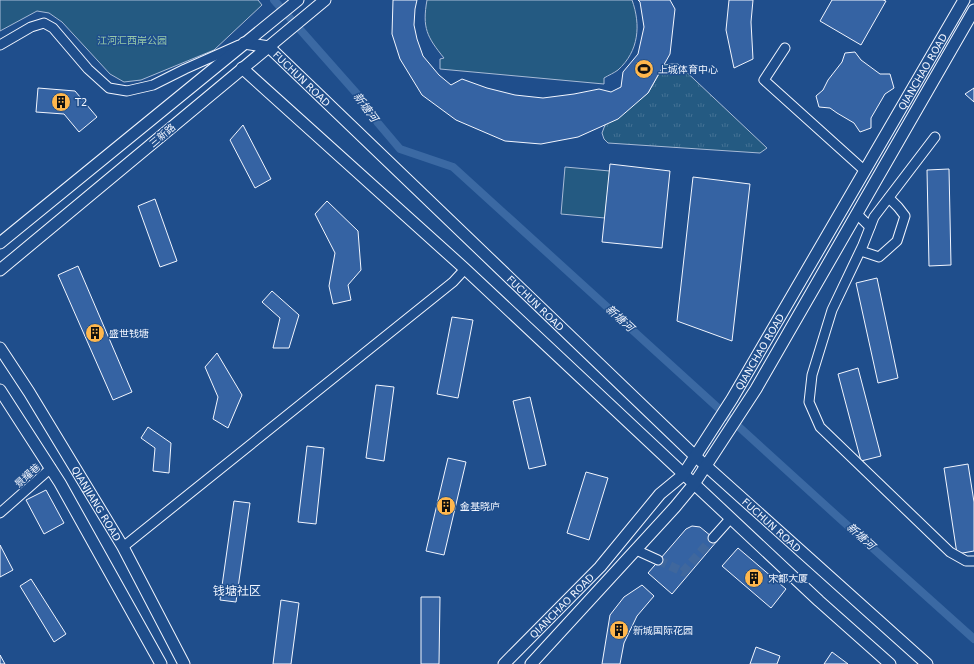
<svg xmlns="http://www.w3.org/2000/svg" width="974" height="664" viewBox="0 0 974 664" font-family="'DejaVu Sans','Noto Sans SC',sans-serif">
<style>
.grass{fill:url(#grass-tufts);stroke:#a8bbd7}
.green{fill:#245a82;stroke:#a8bbd7}
.lines{fill:none;stroke-linecap:round;stroke-linejoin:round}
.canal{stroke:#3b69a3;stroke-width:8}
.building{fill:#3563a3;stroke:#f2f6ff}
.minor-tunnel{stroke:#3f679d;stroke-width:9;stroke-dasharray:9 4.5;stroke-linecap:butt}
.minor-casing{stroke:#f2f6ff;stroke-width:11}
.major-casing{stroke:#f2f6ff;stroke-width:13}
.minor{stroke:#1f4e8c;stroke-width:9}
.major{stroke:#1f4e8c;stroke-width:11}
.labels{text-anchor:middle;stroke-width:3;stroke-linejoin:round;paint-order:stroke}
.park-label{font-size:10px;fill:#97c8a6;stroke:#1f4e8c}
.poi-label{font-size:10px;fill:#f2f6ff;stroke:#1f4e8c;text-anchor:start}
.street-label{font-size:10px;fill:#f2f6ff;stroke:#1f4e8c}
.water-label{font-size:11px;font-style:italic;fill:#f2f6ff;stroke:#1f4e8c}
.quarter-label{font-size:12px;fill:#f2f6ff;stroke:#1f4e8c}
</style>
<defs>
<pattern id="grass-tufts" width="24" height="20" patternUnits="userSpaceOnUse"><rect width="24" height="20" fill="#245a82"/><path d="M3 7l-1-3M5 7V3M7 7l1-3M15 17l-1-3M17 17v-4M19 17l1-3" fill="none" stroke="#447295"/></pattern>
</defs>
<rect width="100%" height="100%" fill="#1f4e8c"/>
<path class="grass" d="M671,64H678L767,148L760,153L608,143L604,139L602,133L605,125L648,93L664,65Z"/>
<g class="green">
<path d="M0,0H258L262,5L214,50L141,80L124,82L110,74L62,22L49,13L37,11L0,31Z"/>
<path d="M427,0H632C641,25 639,51 618,70C614,73 609,75 604,78V84L440,69V59L444,58C427,37 422,28 427,0Z"/>
<path d="M565,167L610,171L605,218L561,214Z"/>
</g>
<g class="lines">
<path class="canal" d="M274,0L365,103L378,123L400,149L453,167L837,516L974,639"/>
</g>
<g class="building">
<path d="M393,0H417L415,9L414,25L417,39L423,56L439,75L451,85L462,79L487,88L515,95L543,98L574,94L599,89L611,92L621,87L623,72L638,54L644,27L640,2L638,0H670L675,9L670,54L648,93L618,119L578,137L541,144L505,141L456,120L422,95L400,59L392,34Z"/>
<path d="M729,0H753L751,22L753,59L734,68L726,30Z"/>
<path d="M832,0H883L886,1L861,45L820,21Z"/>
<path d="M855,52L861,60L880,74H890L894,88L885,94L871,118V128L860,132L854,123L837,113L830,108L819,107L816,96L823,90L828,80L842,62L845,53Z"/>
<path d="M38,88L75,91L97,117L79,132L64,114L36,112Z"/>
<path d="M974,88V102L965,94Z"/>
<path d="M243,125L271,179L255,188L230,140Z"/>
<path d="M610,164L670,171L662,248L602,242Z"/>
<path d="M949,169L951,265L929,266L927,170Z"/>
<path d="M693,177L750,184L732,341L677,321Z"/>
<path d="M155,199L177,261L160,267L138,206Z"/>
<path d="M327,201L358,231L361,270L348,285L351,300L333,304L329,286L335,253L315,214Z"/>
<path d="M78,266L132,392L113,400L58,275Z"/>
<path d="M877,278L898,378L878,383L856,283Z"/>
<path d="M272,291L299,315L289,348H273L280,318L262,302Z"/>
<path d="M452,317L473,320L458,398L437,394Z"/>
<path d="M217,353L242,395L228,428L213,419L218,397L205,367Z"/>
<path d="M858,368L881,456L861,461L838,374Z"/>
<path d="M376,385L394,387L384,461L366,458Z"/>
<path d="M530,397L546,465L529,469L513,401Z"/>
<path d="M148,427L171,443L169,473L153,471L155,448L141,438Z"/>
<path d="M307,446L324,448L316,524L298,522Z"/>
<path d="M448,458L466,462L444,555L426,551Z"/>
<path d="M968,464L974,502V551L957,554L944,468Z"/>
<path d="M586,472L608,478L589,540L567,533Z"/>
<path d="M46,490L64,523L44,534L26,500Z"/>
<path d="M234,501L250,503L236,602L220,600Z"/>
<path d="M692,526L700,527L717,541L672,594L648,573L686,529Z"/>
<path d="M0,545L13,570L0,577Z"/>
<path d="M738,548L786,589L771,608L722,566Z"/>
<path d="M31,579L66,634L54,642L20,586Z"/>
<path d="M642,585L654,596L637,616L624,643L620,664H602L610,615L624,597Z"/>
<path d="M421,597H440L439,664H421Z"/>
<path d="M281,600L299,603L291,664H273Z"/>
<path d="M756,647L780,656L777,664H750Z"/>
<path d="M832,652L848,664H824Z"/>
<path d="M0,655L5,664H0Z"/>
</g>
<g class="lines">
<path class="minor-tunnel" d="M658,560L683,572L713,538"/>
<defs>
<g id="minor">
<path d="M0,45L31,27L44,23L53,28L88,69L109,88L127,91L153,85L185,69L239,45"/>
<path d="M785,48L764,80L865,171"/>
<path d="M935,137L874,217L863,245L832,310L812,375L809,402L820,427L950,552L966,561H974"/>
<path d="M857,214L870,227"/>
<path d="M861,251L879,257L897,241L905,216L898,207L889,198"/>
<path d="M0,513L51,468"/>
<path d="M713,538L730,519"/>
<path d="M123,547L453,282L465,269"/>
<path d="M636,550L658,560"/>
</g>
<g id="major">
<path id="s1" d="M244,43L269,47L695,456L927,664"/>
<path d="M242,68L465,269L819,601L890,664"/>
<path d="M0,243L298,0"/>
<path d="M0,270L325,0"/>
<path id="s2" d="M0,348L29,392L123,547L184,664"/>
<path d="M0,390L60,483L161,664"/>
<path id="s3" d="M504,664L600,567L660,494L683,475L732,399L964,0"/>
<path d="M531,664L675,507L694,484L756,389L974,10"/>
</g>
</defs>
<use href="#minor" class="minor-casing"/>
<use href="#major" class="major-casing"/>
<use href="#minor" class="minor"/>
<use href="#major" class="major"/>
</g>
<defs>
<symbol id="stadium-disc" viewBox="-11 -11 22 22"><circle r="9.5" fill="#ffb74d" stroke="#1f4e8c"/><path d="M0-5a6.5 5 0 1 0 0 10a6.5 5 0 1 0 0-10ZM-3.5-1.8h7v3.6h-7Z" fill="#111"/></symbol>
<symbol id="building-disc" viewBox="-11 -11 22 22"><circle r="9.5" fill="#ffb74d" stroke="#1f4e8c"/><path d="M-4-6H4V6H1V3H-1V6H-4ZM-2.5-4.3h1.7v1.8h-1.7ZM.8-4.3h1.7v1.8H.8ZM-2.5-1h1.7V.8h-1.7ZM.8-1h1.7V.8H.8Z" fill="#111"/></symbol>
</defs>
<g fill-rule="evenodd">
<use href="#stadium-disc" x="633" y="58" width="22" height="22"/>
<use href="#building-disc" x="50" y="91" width="22" height="22"/>
<use href="#building-disc" x="84" y="322" width="22" height="22"/>
<use href="#building-disc" x="435" y="495" width="22" height="22"/>
<use href="#building-disc" x="743" y="567" width="22" height="22"/>
<use href="#building-disc" x="608" y="619" width="22" height="22"/>
</g>
<g class="labels">
<g class="park-label">
<text x="132" y="44">江河汇西岸公园</text>
</g>
<g class="poi-label">
<text x="658" y="73">上城体育中心</text>
<text x="75" y="106">T2</text>
<text x="109" y="337">盛世钱塘</text>
<text x="460" y="510">金基晓庐</text>
<text x="768" y="582">宋都大厦</text>
<text x="633" y="634">新城国际花园</text>
</g>
<g class="street-label">
<text dy="4" stroke="none"><textPath href="#s3" startOffset="730">QIANCHAO ROAD</textPath></text>
<text dy="4" stroke="none"><textPath href="#s1" startOffset="71">FUCHUN ROAD</textPath></text>
<text transform="translate(162 135) rotate(-40)" y="4">三新路</text>
<text dy="4" stroke="none"><textPath href="#s1" startOffset="395">FUCHUN ROAD</textPath></text>
<text dy="4" stroke="none"><textPath href="#s3" startOffset="406">QIANCHAO ROAD</textPath></text>
<text transform="translate(27 475) rotate(-42)" y="4">景耀巷</text>
<text dy="4" stroke="none"><textPath href="#s2" startOffset="183">QIANJIANG ROAD</textPath></text>
<text dy="4" stroke="none"><textPath href="#s1" startOffset="719">FUCHUN ROAD</textPath></text>
<text dy="4" stroke="none"><textPath href="#s3" startOffset="82">QIANCHAO ROAD</textPath></text>
</g>
<g class="water-label">
<text transform="translate(366 107) rotate(54)" y="4">新塘河</text>
<text transform="translate(620 318) rotate(42)" y="4">新塘河</text>
<text transform="translate(861 536) rotate(42)" y="4">新塘河</text>
</g>
<g class="quarter-label">
<text x="237" y="595">钱塘社区</text>
</g>
</g>
</svg>
